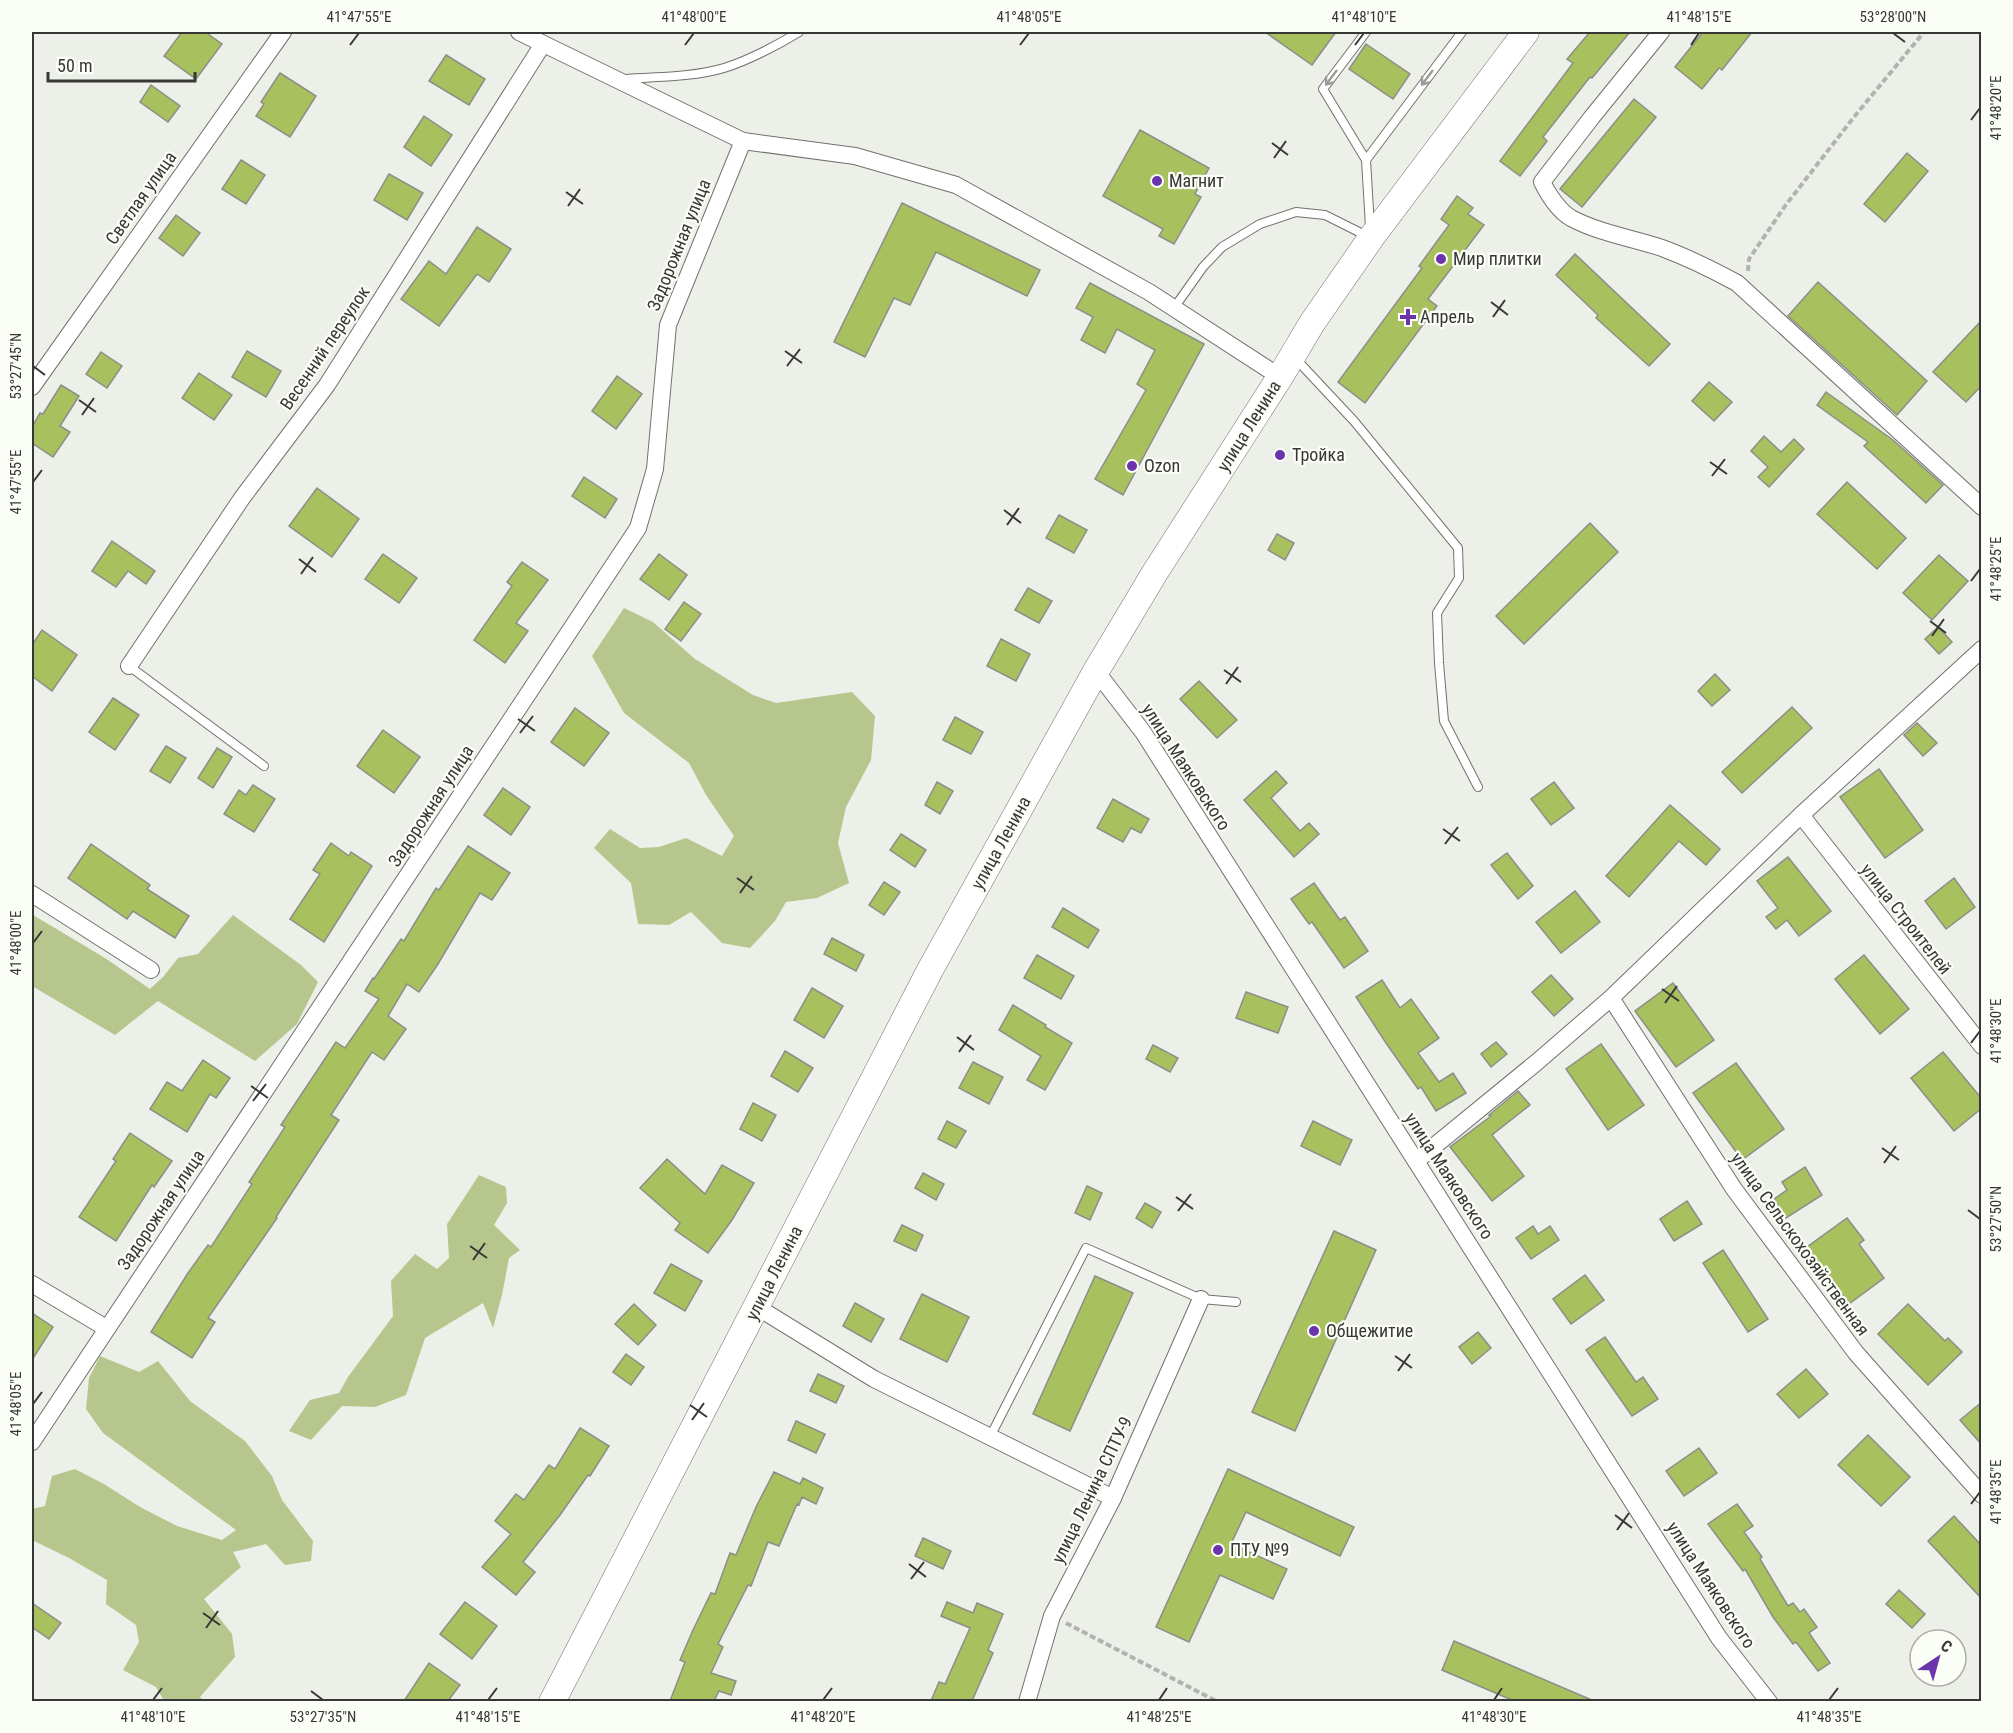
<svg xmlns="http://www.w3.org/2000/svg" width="2013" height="1733" viewBox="0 0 2013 1733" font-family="'Roboto Condensed',sans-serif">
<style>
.green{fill:#b6c68c}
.building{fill:#a8c05d;stroke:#8c8e88;stroke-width:1.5}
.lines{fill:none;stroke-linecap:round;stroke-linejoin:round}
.lane-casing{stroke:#70726c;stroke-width:10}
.street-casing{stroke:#70726c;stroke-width:18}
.primary-casing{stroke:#70726c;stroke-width:27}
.path{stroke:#b1b3ae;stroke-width:4;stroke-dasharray:6 3;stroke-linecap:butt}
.lane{stroke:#fff;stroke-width:8}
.street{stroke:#fff;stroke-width:16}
.primary{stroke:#fff;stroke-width:26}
.oneway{stroke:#9b9c9a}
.ticks{fill:none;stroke:#373836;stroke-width:2}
.poi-dot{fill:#6b34aa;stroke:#fbfdf7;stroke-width:2}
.labels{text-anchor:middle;stroke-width:4.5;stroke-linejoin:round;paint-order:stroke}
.poi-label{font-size:18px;fill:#373836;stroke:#fbfdf7;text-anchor:start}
.street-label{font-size:18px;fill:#373836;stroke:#fbfdf7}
.neatline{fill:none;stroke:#373836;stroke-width:2}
.ticks-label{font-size:15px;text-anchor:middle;fill:#373836}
</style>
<rect width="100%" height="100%" fill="#edefe9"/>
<g class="green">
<path d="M624,608L653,622L695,659L753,695L776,703L852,692L875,716L871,760L846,807L838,843L849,883L817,898L786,902L775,921L750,948L722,943L691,912L669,925L638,924L631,883L594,848L610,829L640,848L659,847L686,838L722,856L734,836L706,795L689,763L624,713L592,656Z"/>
<path d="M33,915L105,958L150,989L163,977L178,958L198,954L233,915L301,965L318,982L297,1024L255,1061L158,1001L115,1035L32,986Z"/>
<path d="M479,1175L506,1187L507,1203L494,1225L520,1250L509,1258L502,1295L493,1328L483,1303L425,1338L406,1395L375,1407L342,1406L311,1440L289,1431L310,1400L339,1393L348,1377L393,1316L391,1281L415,1254L437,1269L449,1258L447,1224Z"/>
<path d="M100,1356L139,1372L158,1361L190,1401L245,1441L272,1476L282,1500L313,1541L311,1561L285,1565L266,1544L233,1552L241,1567L204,1599L232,1634L235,1657L200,1697L204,1701H164L156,1687L123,1670L139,1642L136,1625L106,1604L107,1580L69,1558L32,1540V1509L45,1506L52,1476L75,1469L104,1484L140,1507L177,1526L222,1540L236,1530L103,1433L86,1409L89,1378Z"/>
</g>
<g class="building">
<path d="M182,32H205L222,44L196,79L164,56Z"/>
<path d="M1265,32H1336L1312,65Z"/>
<path d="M1590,32H1630L1592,78L1590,77L1543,137L1547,141L1520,176L1500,161L1573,63L1567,59Z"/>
<path d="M1703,32H1752L1722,70L1719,68L1702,89L1675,67Z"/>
<path d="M1366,44L1410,74L1393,99L1349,69Z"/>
<path d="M446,55L485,79L469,105L429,81Z"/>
<path d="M280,73L316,96L290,137L256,116L264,104L261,102Z"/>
<path d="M151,85L180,106L168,122L140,102Z"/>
<path d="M1634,99L1656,117L1582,207L1560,189Z"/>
<path d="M424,116L452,135L431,166L404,147Z"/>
<path d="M1140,130L1209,168L1195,194L1201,197L1174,244L1159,236L1163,229L1103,196Z"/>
<path d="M1907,153L1928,171L1885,222L1864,204Z"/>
<path d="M241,160L265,175L246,204L222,189Z"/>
<path d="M389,174L423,193L407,220L374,200Z"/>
<path d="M1457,196L1473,208L1468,214L1484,225L1428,299L1437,306L1365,403L1338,382L1422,268L1419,266L1449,225L1441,219Z"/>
<path d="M902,203L1040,270L1027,296L936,252L910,305L894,298L865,357L834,342Z"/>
<path d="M176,215L200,233L183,256L159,238Z"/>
<path d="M477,227L511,249L489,282L477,274L439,326L401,299L429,261L446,274Z"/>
<path d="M1575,254L1670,344L1649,366L1596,318L1598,315L1556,275Z"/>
<path d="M1818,282L1927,381L1897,415L1788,316Z"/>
<path d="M1090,283L1204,344L1123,495L1095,479L1146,390L1137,384L1155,350L1117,329L1105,353L1081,340L1093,317L1076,308Z"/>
<path d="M1982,320V385L1966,402L1933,372Z"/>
<path d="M247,351L281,371L266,397L232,377Z"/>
<path d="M101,352L122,366L107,388L86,374Z"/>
<path d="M199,373L232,395L214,420L182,398Z"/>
<path d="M617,376L642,394L616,429L592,411Z"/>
<path d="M1709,382L1732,402L1714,421L1692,401Z"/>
<path d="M61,385L79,396L60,426L70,432L53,457L32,443V427L40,413L43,414Z"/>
<path d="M1826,392L1893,440L1943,485L1926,503L1864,446L1868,442L1817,405Z"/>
<path d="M1764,436L1781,452L1794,439L1804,449L1769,487L1758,477L1768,467L1751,451Z"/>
<path d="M584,477L617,499L605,518L572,496Z"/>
<path d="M1847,482L1906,538L1877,569L1817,514Z"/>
<path d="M317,488L359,519L332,557L289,526Z"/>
<path d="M1059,515L1087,530L1074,553L1046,538Z"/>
<path d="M1590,523L1618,552L1524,644L1496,616Z"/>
<path d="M1277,534L1294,543L1285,560L1268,550Z"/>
<path d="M112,541L155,571L146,584L128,571L116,587L92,571Z"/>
<path d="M383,554L417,578L399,603L365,579Z"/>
<path d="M659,554L687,575L669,600L640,579Z"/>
<path d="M1939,555L1968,581L1932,620L1903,593Z"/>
<path d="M522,562L548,580L516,623L528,631L505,663L474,640L512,586L507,582Z"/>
<path d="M1028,588L1052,601L1039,623L1015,610Z"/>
<path d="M684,602L701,614L681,641L665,629Z"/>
<path d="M1938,627L1952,642L1939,654L1925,639Z"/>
<path d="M42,630L77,655L52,691L32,676V645Z"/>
<path d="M1001,639L1030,654L1016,681L987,666Z"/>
<path d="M1715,674L1730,690L1712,706L1698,691Z"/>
<path d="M1199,681L1237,720L1217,738L1180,699Z"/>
<path d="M113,698L139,715L115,750L89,732Z"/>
<path d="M1792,707L1812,728L1742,793L1722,772Z"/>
<path d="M575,708L609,733L584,766L551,742Z"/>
<path d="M955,717L983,732L971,754L943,740Z"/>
<path d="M1917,723L1937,743L1923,756L1904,735Z"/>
<path d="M383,730L420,757L394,793L357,766Z"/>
<path d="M166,746L186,758L170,783L150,771Z"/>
<path d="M217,748L232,757L213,788L198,778Z"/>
<path d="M1879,769L1923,830L1885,858L1840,797Z"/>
<path d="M1276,771L1287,783L1271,798L1300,831L1309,823L1319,834L1294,857L1244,800Z"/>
<path d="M937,782L953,791L940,814L925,805Z"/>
<path d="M1554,782L1574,808L1551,825L1531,799Z"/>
<path d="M253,785L275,799L254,832L224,814L239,790L246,795Z"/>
<path d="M503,788L530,807L511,835L484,815Z"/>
<path d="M1113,799L1149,819L1141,833L1131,828L1123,842L1097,828Z"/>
<path d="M1670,805L1720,849L1706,865L1679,841L1629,897L1606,876Z"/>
<path d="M901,834L926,850L915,867L890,850Z"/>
<path d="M331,843L349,856L351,852L372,866L324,942L290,919L320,874L313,870Z"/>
<path d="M91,844L150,885L147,889L189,916L175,938L133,911L127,919L68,878Z"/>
<path d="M468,846L510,873L492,900L480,893L438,964L419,992L407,984L388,1016L406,1029L384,1060L372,1052L331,1115L339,1120L276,1217L277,1218L208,1318L215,1322L192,1358L151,1332L188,1273L208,1245L211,1247L252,1184L249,1182L285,1127L281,1125L336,1042L345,1048L379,999L365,991L373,978L374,979L401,939L404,941L436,888L439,890Z"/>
<path d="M1507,853L1533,886L1518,899L1491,865Z"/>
<path d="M1788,857L1831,911L1799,936L1787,920L1776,929L1766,917L1778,908L1757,881Z"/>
<path d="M1954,878L1975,907L1946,929L1925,901Z"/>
<path d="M884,882L900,892L884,915L869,905Z"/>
<path d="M1314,883L1340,920L1345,917L1368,951L1344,968L1312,922L1309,924L1291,899Z"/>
<path d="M1575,891L1600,922L1561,953L1536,922Z"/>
<path d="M1063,908L1099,930L1088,948L1052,927Z"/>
<path d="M832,938L864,955L856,971L824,954Z"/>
<path d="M1037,955L1074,976L1061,999L1024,978Z"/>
<path d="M1864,955L1909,1009L1880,1034L1835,979Z"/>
<path d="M1551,975L1573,999L1554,1016L1532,992Z"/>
<path d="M1382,980L1400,1008L1411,999L1439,1038L1418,1053L1439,1082L1453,1073L1466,1093L1436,1111L1421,1087L1418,1089L1386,1043L1356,997Z"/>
<path d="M1673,983L1714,1040L1676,1067L1635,1011Z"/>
<path d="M812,988L843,1006L824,1038L794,1020Z"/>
<path d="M1246,992L1288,1007L1278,1033L1236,1018Z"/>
<path d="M1013,1005L1046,1025L1045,1027L1072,1043L1045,1090L1027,1080L1041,1056L999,1030Z"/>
<path d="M1496,1042L1507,1054L1491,1067L1481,1054Z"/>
<path d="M1601,1044L1644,1105L1608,1130L1566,1069Z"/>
<path d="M1153,1045L1178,1058L1170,1072L1146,1059Z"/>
<path d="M785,1051L813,1068L798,1092L771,1076Z"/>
<path d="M1943,1052L1982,1099V1108L1954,1131L1911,1078Z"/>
<path d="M203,1060L230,1078L216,1098L210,1094L187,1132L150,1109L167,1082L182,1091Z"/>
<path d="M973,1062L1003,1077L989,1104L959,1088Z"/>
<path d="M1736,1063L1784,1129L1742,1160L1693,1093Z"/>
<path d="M1518,1091L1530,1105L1492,1135L1524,1176L1492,1201L1450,1147L1491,1116L1489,1115Z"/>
<path d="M753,1103L776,1115L762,1141L740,1129Z"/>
<path d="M947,1121L966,1131L956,1148L938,1139Z"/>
<path d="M1313,1121L1352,1140L1340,1165L1301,1146Z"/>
<path d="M130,1133L172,1161L154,1187L152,1185L116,1241L79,1217L116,1161L113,1159Z"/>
<path d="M667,1159L705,1194L722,1165L754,1183L732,1220L708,1253L675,1230L680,1223L640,1188Z"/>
<path d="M1805,1167L1822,1195L1786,1218L1774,1199L1787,1190L1782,1182Z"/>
<path d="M923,1173L944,1184L936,1200L915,1188Z"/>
<path d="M1087,1186L1102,1193L1090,1220L1075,1213Z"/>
<path d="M1687,1201L1702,1224L1674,1241L1660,1219Z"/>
<path d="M1145,1203L1161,1212L1152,1228L1136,1218Z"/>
<path d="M1847,1218L1864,1240L1859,1244L1884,1278L1849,1304L1807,1247Z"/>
<path d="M902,1225L923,1235L916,1251L894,1241Z"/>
<path d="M1533,1226L1538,1234L1550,1226L1559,1240L1531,1259L1516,1238Z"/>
<path d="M1334,1231L1376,1250L1295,1431L1252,1412Z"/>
<path d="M1723,1250L1768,1319L1748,1332L1703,1263Z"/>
<path d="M671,1264L702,1281L685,1311L654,1293Z"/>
<path d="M1585,1275L1604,1300L1571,1324L1553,1299Z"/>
<path d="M1095,1276L1133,1293L1070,1431L1033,1414Z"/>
<path d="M922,1294L969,1317L947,1362L900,1339Z"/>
<path d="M855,1303L884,1319L871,1342L843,1326Z"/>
<path d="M634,1304L656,1325L638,1345L615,1324Z"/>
<path d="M1908,1304L1945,1341L1948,1338L1962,1352L1928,1385L1878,1334Z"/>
<path d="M32,1313L53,1327L32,1360Z"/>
<path d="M1478,1332L1491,1348L1472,1364L1459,1347Z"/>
<path d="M1605,1337L1636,1382L1643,1377L1658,1399L1632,1416L1586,1350Z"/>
<path d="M626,1354L644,1367L631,1385L613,1372Z"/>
<path d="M1806,1369L1828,1394L1799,1418L1777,1394Z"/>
<path d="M818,1374L844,1386L836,1403L810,1391Z"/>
<path d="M1982,1402V1445L1960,1420Z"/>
<path d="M796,1421L825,1434L816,1453L788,1440Z"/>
<path d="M580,1428L609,1446L590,1476L588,1475L560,1515L523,1562L535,1572L516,1595L482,1567L511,1534L495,1521L516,1494L524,1500L549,1465L555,1469Z"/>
<path d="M1868,1435L1910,1477L1881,1506L1838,1465Z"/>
<path d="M1699,1448L1717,1473L1684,1496L1666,1471Z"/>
<path d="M1228,1469L1354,1527L1340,1556L1246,1512L1231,1544L1287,1569L1273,1599L1220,1575L1189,1642L1156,1627Z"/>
<path d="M774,1472L800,1484L803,1478L823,1488L816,1504L802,1497L799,1505L797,1504L779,1546L768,1542L751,1586L748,1585L718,1644L723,1647L711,1673L736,1681L731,1695L719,1691L714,1701H670L685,1662L680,1660L693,1630L711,1593L715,1594L730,1553L736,1555L756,1507Z"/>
<path d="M1737,1504L1753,1526L1744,1532L1762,1557L1760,1559L1788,1606L1793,1603L1800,1612L1804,1609L1817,1627L1809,1633L1830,1663L1818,1671L1796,1642L1793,1644L1773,1617L1745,1569L1743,1571L1708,1524Z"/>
<path d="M1954,1516L1982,1546V1599L1928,1541Z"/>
<path d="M923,1538L951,1551L943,1569L915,1556Z"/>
<path d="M1899,1590L1925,1614L1912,1628L1886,1604Z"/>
<path d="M465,1602L497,1626L472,1659L440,1634Z"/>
<path d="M947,1602L973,1613L977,1603L1003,1614L988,1650L993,1653L972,1701H931L939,1682L945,1684L970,1628L941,1616Z"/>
<path d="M32,1603L61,1623L49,1639L32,1627Z"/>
<path d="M1454,1641L1594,1701H1514L1442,1670Z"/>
<path d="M429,1663L460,1685L448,1701H404Z"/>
</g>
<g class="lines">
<defs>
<g id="lane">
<path d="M1366,32L1323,89L1366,160"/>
<path d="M623,79C653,77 695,77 724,68C747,61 778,45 799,32"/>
<path d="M1370,227L1366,160L1462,32"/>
<path d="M1174,308L1203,267L1222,247L1260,224L1296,212L1325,215L1369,237"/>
<path d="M1295,358L1354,421L1458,548L1459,578L1437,613L1439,663L1444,721L1478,787"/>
<path d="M129,666L264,766"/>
<path d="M990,1437L1086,1248L1201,1299L1236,1302"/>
</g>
<g id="street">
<path d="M519,32L743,141L855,156L956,185L1149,292L1280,377"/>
<path d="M1661,32L1592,117L1542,182C1548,194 1559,211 1571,218C1599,233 1632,238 1662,248C1689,258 1713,270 1737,283L1982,507"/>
<path d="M32,387L283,32"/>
<path d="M129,666L242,498L327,385L543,44"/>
<path d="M1096,671L1143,732L1719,1638L1769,1702"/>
<path d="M1801,815L1982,1046"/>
<path d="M32,894L151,970"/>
<path d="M1611,998L1734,1189L1856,1353L1982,1495"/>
<path d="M1416,1161L1537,1062L1611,998L1801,815L1982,649"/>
<path d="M32,1284L106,1328"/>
<path d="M757,1307L874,1379L1113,1498"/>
<path d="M32,1442L638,528L655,469L668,325L743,141"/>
<path d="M1027,1702L1052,1616L1113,1498L1201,1299"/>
</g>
<path id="primary" d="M552,1702L930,970L1096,671L1154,574L1280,377L1312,323L1371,238L1526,32"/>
</defs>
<use href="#lane" class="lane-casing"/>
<use href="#street" class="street-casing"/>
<use href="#primary" class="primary-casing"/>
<g class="path">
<path d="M1748,271L1749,259L1785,206L1854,117L1924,32"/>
<path d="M1066,1623L1218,1702"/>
</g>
<use href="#lane" class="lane"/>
<use href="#street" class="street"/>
<use href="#primary" class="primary"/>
</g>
<defs><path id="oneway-shaft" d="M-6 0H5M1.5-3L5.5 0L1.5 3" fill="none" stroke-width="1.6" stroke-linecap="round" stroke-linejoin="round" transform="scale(1.5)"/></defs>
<g class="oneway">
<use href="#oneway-shaft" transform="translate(1331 78) rotate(127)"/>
<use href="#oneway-shaft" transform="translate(1427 78) rotate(127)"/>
</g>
<path class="ticks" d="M1893,33L1905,42M350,45L359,33M685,45L694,33M1020,45L1029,33M1355,45L1364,33M1691,45L1699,33M1971,120L1980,108M1272,143L1288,155M1274,158L1286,141M566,192L583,204M568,206L580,189M1491,302L1508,315M1493,317L1505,300M785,351L802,363M33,366L45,375M787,366L800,349M79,400L96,412M82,415L94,398M1710,462L1727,474M1712,476L1725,459M33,482L42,470M1004,510L1021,523M1007,525L1019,508M299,559L316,572M301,574L313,557M1971,581L1980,569M1930,621L1946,633M1932,636L1944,619M1224,670L1241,682M1226,684L1238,667M518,719L535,731M520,733L533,716M1443,829L1460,841M1445,844L1458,827M737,878L754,890M740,893L752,876M33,943L42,931M1662,989L1679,1001M1665,1003L1677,986M957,1037L974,1050M1971,1043L1980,1031M959,1052L971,1035M251,1086L268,1098M253,1101L266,1084M1882,1148L1899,1160M1884,1163L1896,1146M1176,1197L1193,1209M1968,1210L1980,1219M1178,1211L1191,1194M470,1246L487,1258M473,1260L485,1243M1395,1356L1412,1368M1398,1371L1410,1354M33,1404L42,1392M690,1405L707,1417M692,1420L704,1403M1971,1504L1980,1492M1615,1515L1632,1528M1617,1530L1629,1513M909,1564L926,1577M911,1579L924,1562M203,1613L220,1625M206,1628L218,1611M311,1691L323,1700M153,1700L162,1688M488,1700L497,1688M823,1700L832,1688M1159,1700L1167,1688M1494,1700L1502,1688M1829,1700L1838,1688"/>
<g class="poi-dot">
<circle cx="1157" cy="181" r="6"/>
<circle cx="1441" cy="259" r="6"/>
<path d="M1405 308h6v6h6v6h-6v6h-6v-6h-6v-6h6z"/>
<circle cx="1280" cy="455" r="6"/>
<circle cx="1132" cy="466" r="6"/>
<circle cx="1314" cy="1331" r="6"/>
<circle cx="1218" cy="1550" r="6"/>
</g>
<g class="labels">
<g class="poi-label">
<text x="1169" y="187">Магнит</text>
<text x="1453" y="265">Мир плитки</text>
<text x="1420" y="323">Апрель</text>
<text x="1292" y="461">Тройка</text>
<text x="1144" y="472">Ozon</text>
<text x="1326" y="1337">Общежитие</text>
<text x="1230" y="1556">ПТУ №9</text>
</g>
<g class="street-label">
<text transform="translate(141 198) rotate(-55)" y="6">Светлая улица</text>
<text transform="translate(679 245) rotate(-68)" y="6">Задорожная улица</text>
<text transform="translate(325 348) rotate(-56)" y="6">Весенний переулок</text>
<text transform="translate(1249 426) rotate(-58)" y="6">улица Ленина</text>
<text transform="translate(1186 767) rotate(57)" y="6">улица Маяковского</text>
<text transform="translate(431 806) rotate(-57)" y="6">Задорожная улица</text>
<text transform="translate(1001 843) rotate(-61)" y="6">улица Ленина</text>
<text transform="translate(1906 919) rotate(52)" y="6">улица Строителей</text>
<text transform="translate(1449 1176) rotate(57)" y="6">улица Маяковского</text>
<text transform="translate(161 1210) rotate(-56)" y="6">Задорожная улица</text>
<text transform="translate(1800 1244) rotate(54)" y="6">улица Сельскохозяйственная</text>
<text transform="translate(774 1273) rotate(-63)" y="6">улица Ленина</text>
<text transform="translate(1092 1490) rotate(-64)" y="6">улица Ленина СПТУ-9</text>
<text transform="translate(1711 1585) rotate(57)" y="6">улица Маяковского</text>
</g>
</g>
<rect width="2013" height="1733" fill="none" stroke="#fbfdf7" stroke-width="66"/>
<g transform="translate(1938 1658) rotate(36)"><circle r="28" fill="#fbfdf7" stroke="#adaeaa" stroke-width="1.5"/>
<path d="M0-4.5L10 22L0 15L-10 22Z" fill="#6b34aa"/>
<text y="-9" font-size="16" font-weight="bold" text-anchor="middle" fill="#373836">С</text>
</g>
<path d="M48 72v9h147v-9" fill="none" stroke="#373836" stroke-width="3"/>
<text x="57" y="72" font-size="18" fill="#373836" stroke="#fbfdf7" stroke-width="4.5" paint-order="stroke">50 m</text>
<rect x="33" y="33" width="1947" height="1667" class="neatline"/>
<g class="ticks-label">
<text x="359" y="22">41°47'55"E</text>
<text x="694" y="22">41°48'00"E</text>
<text x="1029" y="22">41°48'05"E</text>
<text x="1364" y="22">41°48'10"E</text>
<text x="1699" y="22">41°48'15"E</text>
<text x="1893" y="22">53°28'00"N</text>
<text transform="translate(1996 108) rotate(-90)" y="5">41°48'20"E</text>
<text transform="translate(16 366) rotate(-90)" y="5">53°27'45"N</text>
<text transform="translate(16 482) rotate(-90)" y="5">41°47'55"E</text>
<text transform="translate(1996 569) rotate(-90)" y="5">41°48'25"E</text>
<text transform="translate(16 943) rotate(-90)" y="5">41°48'00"E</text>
<text transform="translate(1996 1031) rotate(-90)" y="5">41°48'30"E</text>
<text transform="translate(1996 1219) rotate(-90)" y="5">53°27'50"N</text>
<text transform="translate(16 1404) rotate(-90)" y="5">41°48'05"E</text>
<text transform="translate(1996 1492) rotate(-90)" y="5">41°48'35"E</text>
<text x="153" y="1722">41°48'10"E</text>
<text x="323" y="1722">53°27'35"N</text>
<text x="488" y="1722">41°48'15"E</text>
<text x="823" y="1722">41°48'20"E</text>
<text x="1159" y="1722">41°48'25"E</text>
<text x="1494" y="1722">41°48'30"E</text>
<text x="1829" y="1722">41°48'35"E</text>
</g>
</svg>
